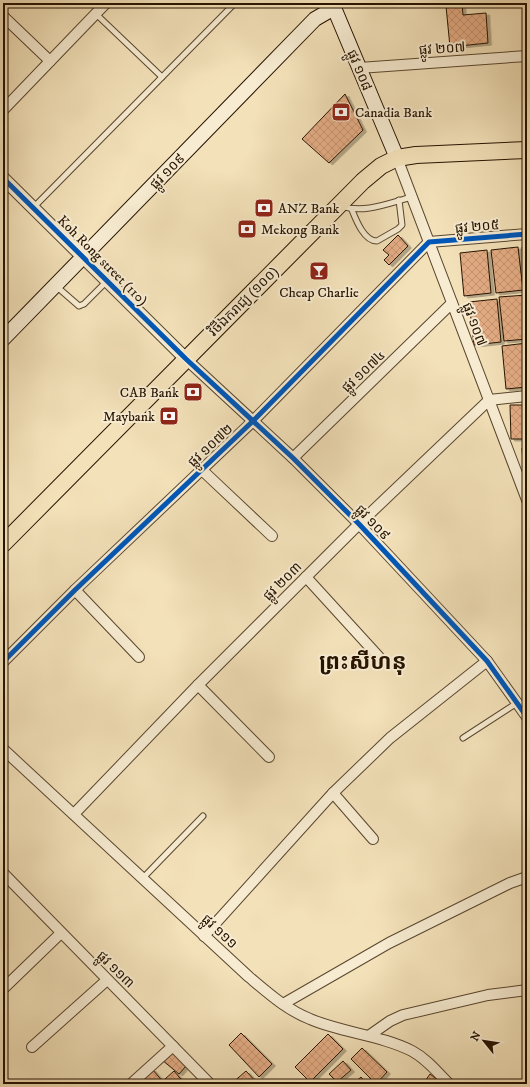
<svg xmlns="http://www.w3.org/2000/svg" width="530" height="1087" viewBox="0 0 530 1087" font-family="'IM FELL DW Pica','Noto Sans Khmer',serif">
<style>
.building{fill:url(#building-cross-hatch);stroke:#261300;filter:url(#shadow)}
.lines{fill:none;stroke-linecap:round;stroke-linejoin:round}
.service-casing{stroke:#59462e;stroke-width:7}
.minor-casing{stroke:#59462e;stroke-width:12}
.tertiary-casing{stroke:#59462e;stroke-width:14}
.secondary-casing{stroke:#261300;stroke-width:16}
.primary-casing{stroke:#261300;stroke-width:18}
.service{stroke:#f7ecd2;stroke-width:5}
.minor{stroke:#f7ecd2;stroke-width:10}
.tertiary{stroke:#f7ecd2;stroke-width:12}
.secondary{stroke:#f7ecd2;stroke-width:14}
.primary{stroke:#f3e1b9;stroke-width:16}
.cycleway-casing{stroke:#f7ecd2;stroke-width:8}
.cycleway{stroke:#0057b8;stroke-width:5}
.labels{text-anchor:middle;stroke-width:4;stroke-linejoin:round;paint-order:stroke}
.street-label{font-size:14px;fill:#261300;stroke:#f7ecd2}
.poi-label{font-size:14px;fill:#261300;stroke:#f7ecd2;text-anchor:start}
.town-label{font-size:22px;font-weight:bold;fill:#261300;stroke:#f7ecd2}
</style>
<defs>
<pattern id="building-cross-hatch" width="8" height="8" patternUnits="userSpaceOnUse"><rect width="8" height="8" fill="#e5ad85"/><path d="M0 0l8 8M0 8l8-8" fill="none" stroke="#c49471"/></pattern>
<filter id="shadow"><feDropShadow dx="3.5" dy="2" stdDeviation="0" flood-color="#0004"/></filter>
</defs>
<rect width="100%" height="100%" fill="#f3e1b9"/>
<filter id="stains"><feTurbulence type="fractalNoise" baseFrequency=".005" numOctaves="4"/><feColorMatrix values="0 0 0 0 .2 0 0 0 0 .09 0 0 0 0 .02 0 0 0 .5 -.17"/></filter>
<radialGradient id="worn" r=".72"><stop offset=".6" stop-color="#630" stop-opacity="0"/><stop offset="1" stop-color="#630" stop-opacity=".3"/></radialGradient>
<g class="building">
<path d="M462,4L463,15L486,13L488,43L450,47L446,6Z"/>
<path d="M345,94L363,130L329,163L302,139Z"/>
<path d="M398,235L408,246L389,265L384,260L389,255L383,250Z"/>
<path d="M518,247L523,290L496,293L491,250Z"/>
<path d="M522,247H527V291Z"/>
<path d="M487,250L491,293L464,296L460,253Z"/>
<path d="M527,295V339L504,341L499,297Z"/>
<path d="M497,299L501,342L474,345L469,302Z"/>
<path d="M527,343V387L506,389L502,346Z"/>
<path d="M510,405H527V439H511Z"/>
<path d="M527,447V463H523L522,448Z"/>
<path d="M241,1033L272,1064L259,1077L229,1045Z"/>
<path d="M328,1034L343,1049L310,1082L295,1067Z"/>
<path d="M362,1048L387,1072L376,1084L351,1059Z"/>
<path d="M172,1051L186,1066L179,1074L162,1060Z"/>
<path d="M343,1061L351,1070L337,1082L329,1074Z"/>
<path d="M152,1069L165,1084H136Z"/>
<path d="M174,1071L185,1084H170L165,1079Z"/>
<path d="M246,1071L258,1084H231Z"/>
<path d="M430,1074L443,1084H423Z"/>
<path d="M361,1077L367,1084H353Z"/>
</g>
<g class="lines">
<defs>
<g id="service">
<path d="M96,14L162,77"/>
<path d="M341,206C364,214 389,203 412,197"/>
<path d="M33,208L235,3"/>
<path d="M352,210C356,220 364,241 377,241L398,229L402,225L399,200"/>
<path d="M56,286L79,306L84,304L107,281"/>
<path d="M463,738L517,703"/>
<path d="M142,879L203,816"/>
</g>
<g id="minor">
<path d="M3,16L50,61"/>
<path d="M359,68L527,56"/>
<path d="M3,110L106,3"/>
<path d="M397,158L527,500"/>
<path d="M186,359L293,458L359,524L487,661L527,717"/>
<path d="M293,458L452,303"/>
<path d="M202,470L272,536"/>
<path d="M306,577L379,657"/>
<path d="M75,590L139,657"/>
<path d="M3,662L75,590L253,421L429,242L527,234"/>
<path d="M198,685L269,757"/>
<path d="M3,749L249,977C268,993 287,1010 310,1019C343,1033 380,1035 412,1051C427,1059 438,1073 449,1084"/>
<path d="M333,793L373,839"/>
<path d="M74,814L198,685L359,524L489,400L527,396"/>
<path d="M3,873L210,1084"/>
<path d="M204,936L333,793L390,738L487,661"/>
<path d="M3,989L61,933"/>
<path d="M283,1004L389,943L510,883L527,877"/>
<path d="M370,1035L390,1021L403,1015L488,995L527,990"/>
<path d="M32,1047L107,980"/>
<path d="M131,1084L173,1046"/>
</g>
<path id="tertiary" d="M3,178L186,359"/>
<g id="secondary">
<path d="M332,3L397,158"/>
<path d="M3,339L315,19L334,8"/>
</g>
<path id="primary" d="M3,544L363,181L381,166L397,158L416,155L527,150"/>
</defs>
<use href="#service" class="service-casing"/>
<use href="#minor" class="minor-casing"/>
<use href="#tertiary" class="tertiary-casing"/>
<use href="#secondary" class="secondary-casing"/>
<use href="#primary" class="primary-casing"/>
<use href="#service" class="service"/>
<use href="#minor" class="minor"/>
<use href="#tertiary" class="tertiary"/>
<use href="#secondary" class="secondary"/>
<use href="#primary" class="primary"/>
<defs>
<g id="cycleway">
<path d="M3,178L186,359L293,458L359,524L487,661L527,717"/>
<path d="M3,662L75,590L253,421L429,242L527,234"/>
</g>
</defs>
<use href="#cycleway" class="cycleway-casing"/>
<use href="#cycleway" class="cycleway"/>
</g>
<defs>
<symbol id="bank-square" viewBox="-11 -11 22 22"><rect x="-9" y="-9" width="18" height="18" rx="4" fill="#8f2418" stroke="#f7ecd2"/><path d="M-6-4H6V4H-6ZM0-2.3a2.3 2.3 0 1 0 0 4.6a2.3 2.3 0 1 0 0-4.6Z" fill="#fff"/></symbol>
<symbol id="bar-square" viewBox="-11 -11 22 22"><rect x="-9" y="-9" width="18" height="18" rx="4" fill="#8f2418" stroke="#f7ecd2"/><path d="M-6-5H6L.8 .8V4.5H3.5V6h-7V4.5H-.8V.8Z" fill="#fff"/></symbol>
</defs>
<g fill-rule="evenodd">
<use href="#bank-square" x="330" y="101" width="22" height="22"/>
<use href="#bank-square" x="253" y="197" width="22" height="22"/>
<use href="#bank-square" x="236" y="218" width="22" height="22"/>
<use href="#bar-square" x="308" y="260" width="22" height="22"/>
<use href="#bank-square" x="182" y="381" width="22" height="22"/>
<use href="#bank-square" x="158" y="405" width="22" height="22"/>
</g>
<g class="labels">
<g class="street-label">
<text transform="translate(442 48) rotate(-4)" y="5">ផ្លូវ ២០៧</text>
<text transform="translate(360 70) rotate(67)" y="5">ផ្លូវ ១០៨</text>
<text transform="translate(167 171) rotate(-46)" y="5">ផ្លូវ ១០៩</text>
<text transform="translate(477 226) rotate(-5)" y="5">ផ្លូវ ២០៥</text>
<text transform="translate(103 260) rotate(45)" y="5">Koh Rong street (110)</text>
<text transform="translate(243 301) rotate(-45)" y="5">វិថីឯករាជ្យ (១០០)</text>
<text transform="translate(475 324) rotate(69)" y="5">ផ្លូវ ១០៧</text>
<text transform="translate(363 371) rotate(-44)" y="5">ផ្លូវ ១០៧៤</text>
<text transform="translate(210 445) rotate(-43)" y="5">ផ្លូវ ១០៧២</text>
<text transform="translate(373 522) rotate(46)" y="5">ផ្លូវ ១០៩</text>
<text transform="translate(282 581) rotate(-45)" y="5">ផ្លូវ ២០៣</text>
<text transform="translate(220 931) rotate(43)" y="5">ផ្លូវ ១១១</text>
<text transform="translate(116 969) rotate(44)" y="5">ផ្លូវ ១១៣</text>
</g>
<g class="poi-label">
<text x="355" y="117">Canadia Bank</text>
<text x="278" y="213">ANZ Bank</text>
<text x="261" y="234">Mekong Bank</text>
<text x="319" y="297" text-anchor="middle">Cheap Charlie</text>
<text x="179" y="397" text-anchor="end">CAB Bank</text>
<text x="155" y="421" text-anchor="end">Maybank</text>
</g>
<g class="town-label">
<text x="363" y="669">ព្រះសីហនុ</text>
</g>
</g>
<rect width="530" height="1087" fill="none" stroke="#f3e1b9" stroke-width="16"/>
<rect x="4" y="4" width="522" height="1079" fill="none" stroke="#261300" stroke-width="2"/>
<rect x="8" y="8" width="514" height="1071" fill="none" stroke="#261300"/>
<g transform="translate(484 1041) rotate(300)" stroke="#f7ecd2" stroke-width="3" paint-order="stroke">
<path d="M0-3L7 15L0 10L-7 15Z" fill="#261300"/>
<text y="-6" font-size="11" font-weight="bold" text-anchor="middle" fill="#261300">N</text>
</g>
<rect width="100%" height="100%" filter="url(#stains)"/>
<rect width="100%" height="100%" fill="url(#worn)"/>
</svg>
